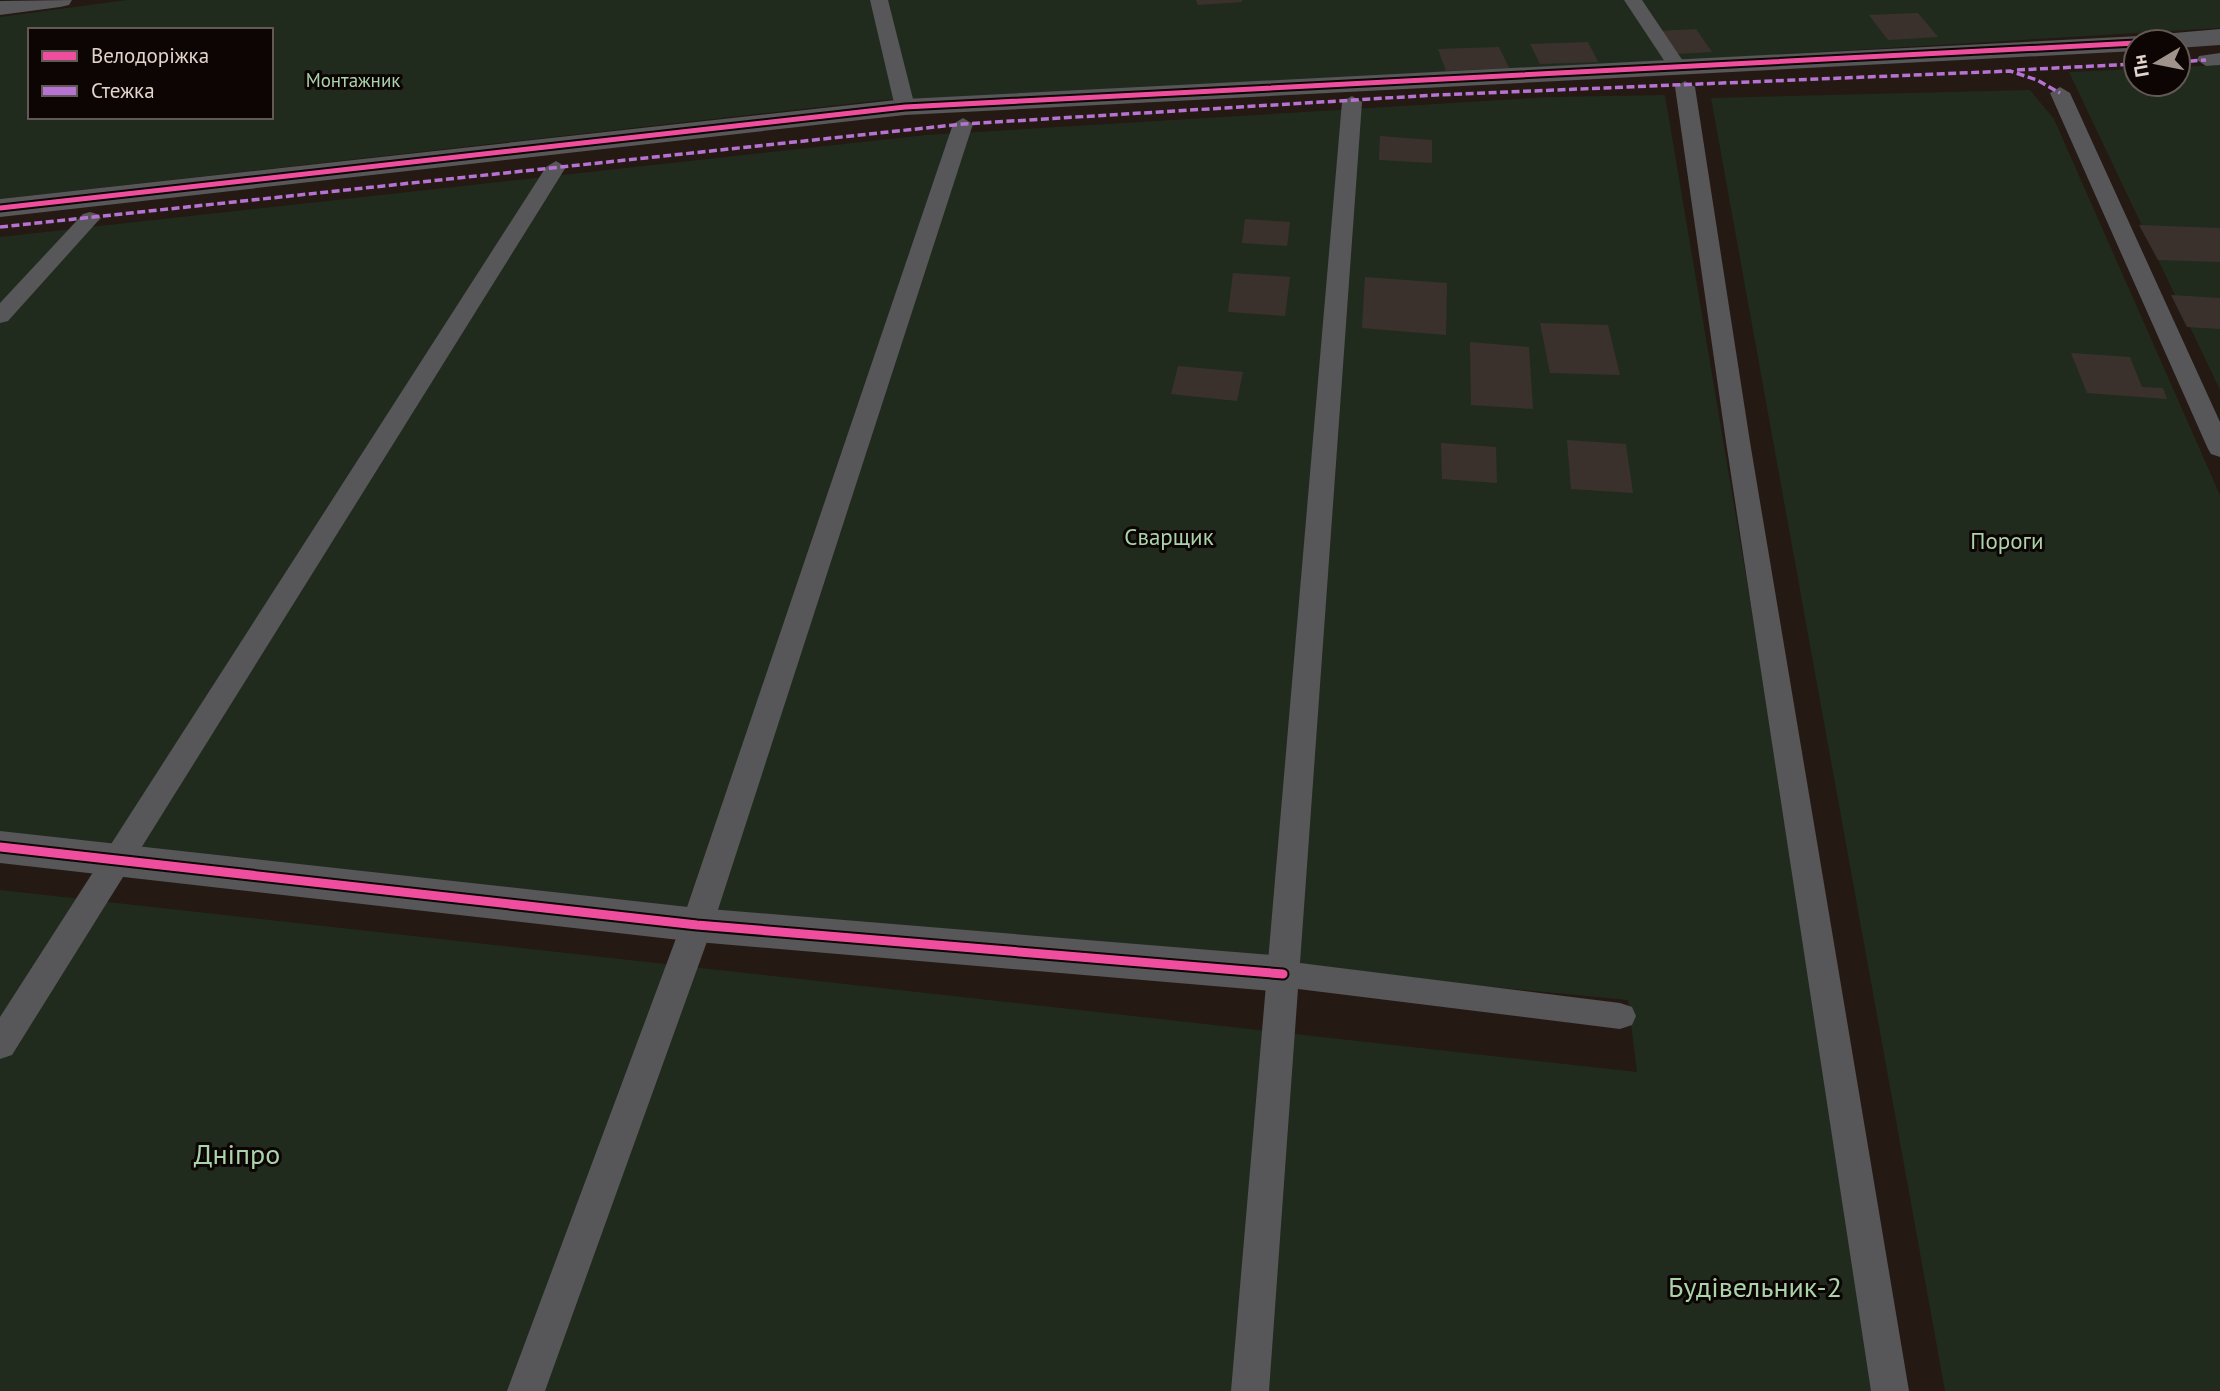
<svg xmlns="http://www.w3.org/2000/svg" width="2220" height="1391" viewBox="0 0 2220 1391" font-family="'PT Sans',sans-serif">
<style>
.green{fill:#202b1e;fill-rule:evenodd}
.building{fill:#3b312c}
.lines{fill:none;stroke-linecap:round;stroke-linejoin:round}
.service{fill:#575659;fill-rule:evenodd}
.minor{fill:#575659;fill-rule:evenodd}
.quiet{stroke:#b673d3;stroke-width:3.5;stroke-dasharray:8 3.5;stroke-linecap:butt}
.cycleway-far1-casing{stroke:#0d0503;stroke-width:9}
.cycleway-casing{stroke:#0d0503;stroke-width:13}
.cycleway-far1{stroke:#ef4d9e;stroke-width:5}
.cycleway{stroke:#ef4d9e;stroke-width:9}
.labels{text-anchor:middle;stroke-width:6;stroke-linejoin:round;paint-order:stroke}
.far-park-label{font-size:19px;fill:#a9d4ab;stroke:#0d0503}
.park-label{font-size:23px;fill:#a9d4ab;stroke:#0d0503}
.near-park-label{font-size:28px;fill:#a9d4ab;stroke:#0d0503}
</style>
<rect width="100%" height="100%" fill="#241913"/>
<g class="green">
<path d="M127,0H2220V28L1286,84L883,100L0,199V17ZM30,30H271V117H30Z"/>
<path d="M2220,65V390L2069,72L2136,69V84H2178V67Z"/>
<path d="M2030,90L2054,119L2220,495V1391H1945L1711,98Z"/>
<path d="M1665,95L1797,879L1874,1391H0V890L1637,1072L1628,1000L0,843V237L926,135L1550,97Z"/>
</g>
<g class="building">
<path d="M1196,0H1242V2L1198,5Z"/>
<path d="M1918,13L1938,37L1888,40L1869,15Z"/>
<path d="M1696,29L1712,52L1675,54L1659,31Z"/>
<path d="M1588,42L1598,62L1540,64L1530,44Z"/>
<path d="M1499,47L1509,68L1446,71L1438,49Z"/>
<path d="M1380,136L1432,140V163L1379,160Z"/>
<path d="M1245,219L1290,222L1287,246L1242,243Z"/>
<path d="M2139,225L2220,228V262L2158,260Z"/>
<path d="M1233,273L1290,277L1285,316L1228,312Z"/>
<path d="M1365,277L1447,283L1446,335L1362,328Z"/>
<path d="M2171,295L2220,298V329L2187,327Z"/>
<path d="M1540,323L1608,325L1620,375L1550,373Z"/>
<path d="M1470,342L1529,347L1533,409L1471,405Z"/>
<path d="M2071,353L2130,357L2142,387L2163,388L2167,399L2087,393Z"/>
<path d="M1178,366L1243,372L1237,401L1171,394Z"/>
<path d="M1567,440L1626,444L1633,493L1571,489Z"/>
<path d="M1441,443L1496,447L1497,483L1442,479Z"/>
</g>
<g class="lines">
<g class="service">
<path d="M870,0H888L915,107L912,111H898L895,107Z"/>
<path d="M1624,0H1642L1687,67L1685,71H1671Z"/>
<path d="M2220,53V65L2206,66L2197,60L2199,56Z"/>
<path d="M1685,81L1695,87L1750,442L1909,1391H1871L1726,442L1675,87Z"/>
<path d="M2060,87L2070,93L2220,422V457L2211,454L2208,449L2050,93Z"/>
<path d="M1352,96L1362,102L1300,963L1620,1003L1632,1007L1636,1016L1632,1025L1620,1029L1298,989L1269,1391H1231L1342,102Z"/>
<path d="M963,118L973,124L713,925L545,1391H507L681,925L953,124Z"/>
<path d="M556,161L566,167L12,1055L0,1059V1017L546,167Z"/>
<path d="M90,212L97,214L101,218L97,222L8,321L0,323V303L83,214Z"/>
</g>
<g class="minor">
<path d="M72,0L69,5L60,7L0,15V1Z"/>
<path d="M2220,29V45L2178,48V42H2136V51L905,115L0,217V199L905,99L2140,36Z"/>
<path d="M0,831L697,908L1283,956L1299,961L1305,974L1299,987L1283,992L697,942L0,863Z"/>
</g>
<g class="quiet">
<path d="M2178,62L2206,60"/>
<path d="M2017,70L2136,64"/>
<path d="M0,227L963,124L1436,95L2010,71L2037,80L2060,93"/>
</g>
<defs>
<path id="cycleway-far1" d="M0,208L905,107L2136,43"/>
<path id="cycleway" d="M0,847L697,925L1283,974"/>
</defs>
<use href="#cycleway-far1" class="cycleway-far1-casing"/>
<use href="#cycleway" class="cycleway-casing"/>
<use href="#cycleway-far1" class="cycleway-far1"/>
<use href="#cycleway" class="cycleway"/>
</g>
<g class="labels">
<g class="far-park-label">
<text x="353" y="87">Монтажник</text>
</g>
<g class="park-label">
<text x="1169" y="545">Сварщик</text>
<text x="2007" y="549">Пороги</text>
</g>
<g class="near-park-label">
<text x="237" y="1164">Дніпро</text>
<text x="1755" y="1297">Будівельник-2</text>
</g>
</g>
<rect x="28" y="28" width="245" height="91" fill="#0d0503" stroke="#635853" stroke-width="2"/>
<rect x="42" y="51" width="35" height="10" fill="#ef4d9e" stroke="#635853" stroke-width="2"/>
<text x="91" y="63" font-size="21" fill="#e3d4cc">Велодоріжка</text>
<rect x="42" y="86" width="35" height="10" fill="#b673d3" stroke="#635853" stroke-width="2"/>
<text x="91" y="98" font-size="21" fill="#e3d4cc">Стежка</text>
<g transform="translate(2157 63) rotate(260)"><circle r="33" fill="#0d0503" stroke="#635853" stroke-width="2"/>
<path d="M0-5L12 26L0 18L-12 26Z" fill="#a0938b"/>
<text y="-10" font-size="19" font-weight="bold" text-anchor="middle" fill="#e3d4cc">Пн</text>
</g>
</svg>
